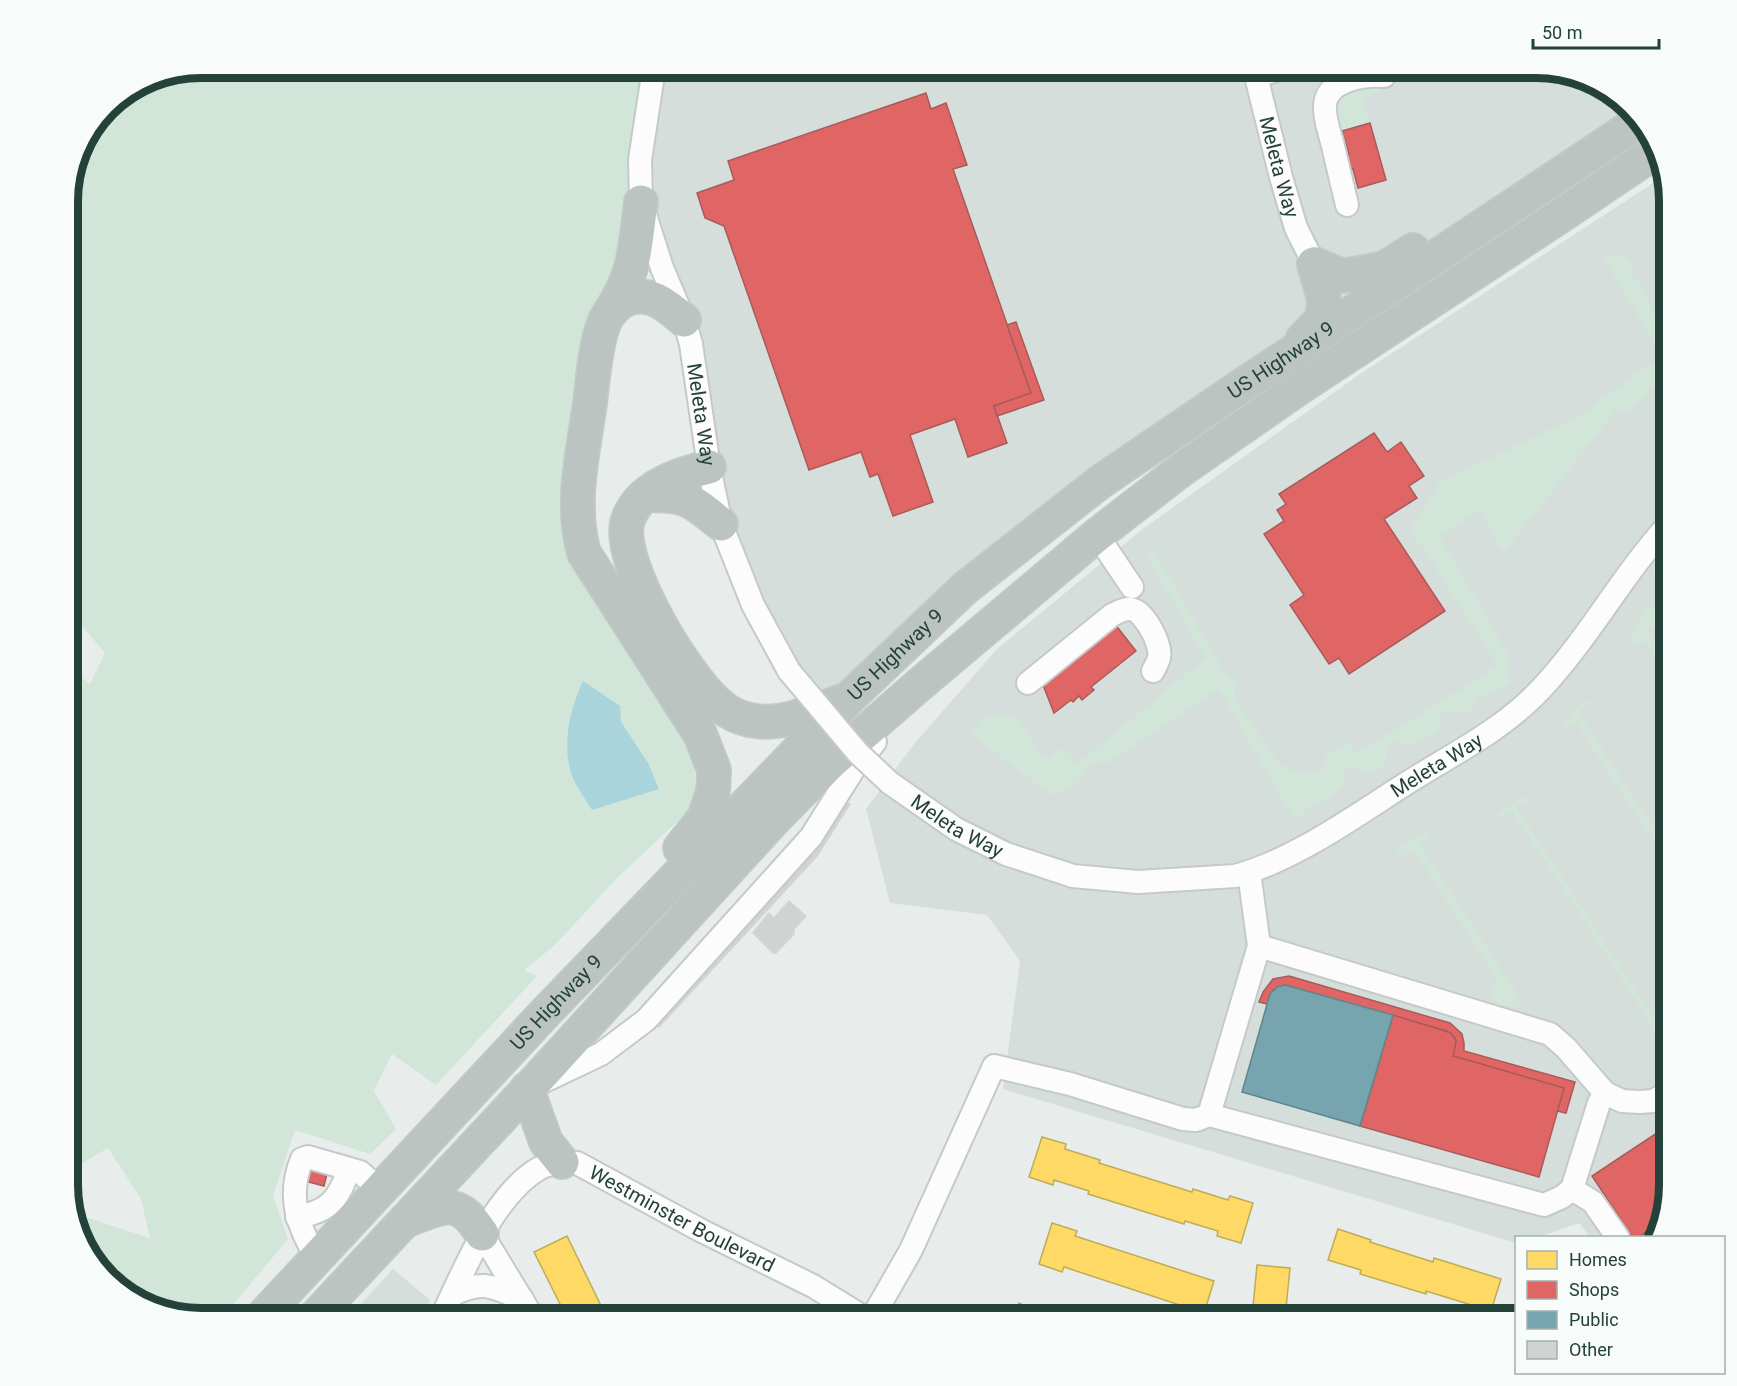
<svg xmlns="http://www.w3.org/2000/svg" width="1737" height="1386" viewBox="0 0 1737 1386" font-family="Roboto,sans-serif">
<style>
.built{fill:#d6dedb}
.green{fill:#d1e6d8}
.water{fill:#a9d4db}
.homes{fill:#ffd966;stroke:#bdac59;stroke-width:1.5}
.shops{fill:#e06666;stroke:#a85b59;stroke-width:1.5}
.public{fill:#76a5af;stroke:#5d878c;stroke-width:1.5}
.building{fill:#cfd4d2;stroke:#d1d6d4;stroke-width:1.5}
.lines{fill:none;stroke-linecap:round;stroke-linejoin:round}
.minor-casing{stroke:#c5cac8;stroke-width:26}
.highway-casing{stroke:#c3ccc9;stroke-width:36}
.minor{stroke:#fcfcfc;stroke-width:22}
.highway{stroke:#bcc4c2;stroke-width:33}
.minor-bridge-casing{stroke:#c5cac8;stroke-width:26;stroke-linecap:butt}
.minor-bridge{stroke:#fcfcfc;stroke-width:22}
.labels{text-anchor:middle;stroke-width:6;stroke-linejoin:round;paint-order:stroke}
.street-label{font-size:20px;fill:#24423a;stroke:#f7fbf9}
.rim{fill:none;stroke:#24423a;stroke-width:8}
</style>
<rect width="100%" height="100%" fill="#e8edeb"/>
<g class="built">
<path d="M654,68H1536L1579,75L1624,100L1640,121L1234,391L823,713L753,605L641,202Z"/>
<path d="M1664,176L1669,201V1185L1662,1228L1657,1237H1590L1579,1223L1540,1237L1516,1238V1243L1003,1089L1020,961L987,915L890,903L866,809L914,744L997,649L1144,528L1360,374Z"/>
<path d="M393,1269L430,1300L421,1318H348Z"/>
</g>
<g class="green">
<path d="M201,68H642L629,149L630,263L564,527L695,745V805L617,878L554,946L524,970L537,976L436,1085L392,1054L374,1091L396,1129L370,1154L295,1130L273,1196L288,1239L222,1318H201L150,1308L113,1286L81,1244L73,1213L150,1238L141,1199L108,1148L76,1167L68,1157V667L90,684L105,653L68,610V192L81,142L113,101L150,78Z"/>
<path d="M1378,86L1380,91L1362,97L1370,123L1339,132L1334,104L1345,90Z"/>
<path d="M1613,254L1624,256L1630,261L1632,275L1640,283L1656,319L1669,339V372L1633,408L1626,412L1616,410L1505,551L1500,550L1480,509L1440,537L1509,656L1507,672L1510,678L1509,683L1477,700L1473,707L1469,711L1443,713L1440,717L1441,728C1436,735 1413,745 1405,746L1400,741L1392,738L1385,752L1387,758C1379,777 1362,772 1347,766L1342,769L1345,784L1325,800L1307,809L1303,815L1293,818L1219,689L1110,762C1083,759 1089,774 1074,784C1069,788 1058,791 1051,795L971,734L983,717L995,714L1019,718L1040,756L1048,760L1064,747L1077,764L1206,658L1151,563L1148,555L1150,552H1154L1228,678L1234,677L1236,680L1234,694L1240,707L1280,765C1296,771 1325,785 1326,756L1348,741L1356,754L1498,666L1423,547L1416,542L1413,533V524L1439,483L1584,413L1661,355L1604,258Z"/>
<path d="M1652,607L1659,614L1656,623L1648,630L1669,662V677L1645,640L1635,646L1629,640L1646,609Z"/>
<path d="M1587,700L1589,704L1578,712L1669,851V864L1576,722L1566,728L1562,726L1583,701Z"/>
<path d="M1526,796L1527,801L1516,807L1669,1040V1051L1512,811L1501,817L1498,816L1499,813Z"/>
<path d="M1423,832H1426L1429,837L1419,845L1520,998L1518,1008L1496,1002L1489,988L1499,980L1413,849L1403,856L1398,854V849Z"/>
</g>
<path class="water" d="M583,681L620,706L621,722L648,763L659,789L592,810C586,799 575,786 571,773C562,742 570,709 583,681Z"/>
<g class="homes">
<path d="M1042,1137L1066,1144L1065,1149L1100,1160L1099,1163L1192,1192L1193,1189L1228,1200L1230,1196L1253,1203L1241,1243L1217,1236L1218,1231L1185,1221L1184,1224L1088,1194L1089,1191L1054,1180L1053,1185L1029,1177Z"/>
<path d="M1052,1223L1077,1231L1075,1236L1214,1281L1204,1313L1064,1267L1062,1272L1039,1264Z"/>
<path d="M1338,1229L1371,1240L1370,1242L1433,1262L1434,1258L1501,1279L1491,1311L1426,1291V1294L1360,1274L1361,1270L1328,1260Z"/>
<path d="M567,1236L607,1318H567L534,1252Z"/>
<path d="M1257,1265L1290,1268L1285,1318H1252Z"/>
<path d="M1019,1303L1050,1318H1012Z"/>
</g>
<g class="shops">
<path d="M926,93L931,109L946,103L967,165L953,169L1031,393L994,406L1007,443L968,457L955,419L910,435L933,502L893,516L878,474L870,477L861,452L809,470L724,226L705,218L697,193L734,180L728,161Z"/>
<path d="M1370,123L1386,180L1358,188L1353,169L1349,170L1345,155L1349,154L1342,131Z"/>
<path d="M1016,322L1044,400L997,416L994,406L1031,393L1007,325Z"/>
<path d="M1374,433L1387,452L1401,442L1424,476L1409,486L1417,498L1384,519L1445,611L1349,674L1339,658L1329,664L1290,605L1304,595L1264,534L1284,521L1277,510L1286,504L1279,494Z"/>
<path d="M1114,623L1136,651L1091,687L1094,690L1082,700L1079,696L1073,702L1071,700L1054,713L1043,685Z"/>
<path d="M1289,976L1450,1023L1462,1034L1464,1043V1051L1575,1082L1566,1113L1557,1111L1564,1088L1453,1056L1456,1041L1454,1037L1447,1031L1285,985L1273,990L1267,1004L1259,1002L1263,992L1273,979Z"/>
<path d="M1393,1015L1451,1033L1456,1041L1453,1056L1564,1088L1539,1177L1360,1126Z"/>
<path d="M1669,1125V1185L1664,1220L1637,1238H1633L1592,1176Z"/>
<path d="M306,1163L328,1169L324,1186L301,1180Z"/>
</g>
<path class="public" d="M1285,985L1393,1015L1360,1126L1242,1092L1270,994L1277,987Z"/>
<g class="building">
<path d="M844,801L850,804L817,856L659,1027L654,1022Z"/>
<path d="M789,901L806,916L794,929V934L776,953H773L753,933L769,913L774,918Z"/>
</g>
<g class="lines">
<defs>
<g id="minor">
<path id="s1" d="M654,68L640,160L641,202L662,268L684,320L691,344L709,467L721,524L753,605L789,671"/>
<path id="s2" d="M1257,68L1256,76L1281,177L1296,228L1314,264"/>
<path d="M1256,76L1285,68"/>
<path d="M1347,205C1342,184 1337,163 1332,142C1329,131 1324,117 1325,106C1326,79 1365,75 1384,76"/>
<path d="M1097,535L1132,587"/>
<path d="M1028,683L1112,615C1118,612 1127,607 1134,610C1146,615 1162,645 1159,658C1158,662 1155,667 1153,671"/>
<path id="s3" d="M890,783L956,829L1006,854L1073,876L1138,882L1235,876C1295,860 1355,816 1407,783C1453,754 1504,729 1541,689C1589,638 1622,575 1669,524"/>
<path d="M1249,872L1259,946"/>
<path d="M542,1082L601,1054L646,1020L811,837L853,770L875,742"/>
<path d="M1209,1115L1544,1205L1562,1197L1572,1189L1599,1103L1605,1093"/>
<path d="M1572,1189L1593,1202L1618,1238"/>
<path d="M297,1217C329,1212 339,1199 349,1169"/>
<path d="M482,1234L533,1318"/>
<path d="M317,1258C297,1226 287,1195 302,1159L308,1157L360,1172L380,1190"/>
<path d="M453,1294C484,1280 491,1286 522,1299"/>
<path id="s4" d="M441,1318C464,1272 493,1194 540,1168C552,1162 565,1162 577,1163L702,1231L813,1286L865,1318"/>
<path d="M872,1318L911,1250L994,1066L1070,1084L1183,1119L1196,1120L1209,1115L1259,946L1550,1034L1566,1048L1605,1093L1622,1101L1639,1102L1654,1101L1669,1091"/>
</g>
<g id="highway">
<path d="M1314,264L1343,276L1385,268L1413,250"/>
<path d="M610,312C636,273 635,247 641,202"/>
<path d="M1302,340L1322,319L1324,299L1314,264"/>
<path d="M709,467C679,474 639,487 628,520C614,560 689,682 721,706C729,713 740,718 750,720C781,727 813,711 842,701"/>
<path d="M647,495C688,495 690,499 721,524"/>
<path d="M680,848L704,818L713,792L714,770L700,734L584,553C570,503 583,454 590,403C593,379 595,348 603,326C606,315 617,303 627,299C651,290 667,306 684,320"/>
<path d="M527,1089L546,1142L562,1162"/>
<path d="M407,1220C443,1207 457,1195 482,1234"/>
<path id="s5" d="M261,1318L545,1013L847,700L965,588L1100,482L1234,391L1640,121"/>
<path d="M314,1318L541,1075L771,823L832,761L919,685L1097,535L1181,470L1299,388L1568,211L1658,150"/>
</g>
</defs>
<use href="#minor" class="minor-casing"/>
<use href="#highway" class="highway-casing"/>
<use href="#minor" class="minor"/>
<use href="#highway" class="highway"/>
<defs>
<path id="minor-bridge" d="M789,671L858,753L890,783"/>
</defs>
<use href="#minor-bridge" class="minor-bridge-casing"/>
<use href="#minor-bridge" class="minor-bridge"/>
</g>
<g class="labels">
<g class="street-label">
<text dy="7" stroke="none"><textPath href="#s2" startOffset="102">Meleta Way</textPath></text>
<text dy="7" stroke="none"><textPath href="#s5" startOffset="1404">US Highway 9</textPath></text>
<text dy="7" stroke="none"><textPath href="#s1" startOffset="357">Meleta Way</textPath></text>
<text dy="7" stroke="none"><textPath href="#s5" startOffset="918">US Highway 9</textPath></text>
<text dy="7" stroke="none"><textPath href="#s3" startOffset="600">Meleta Way</textPath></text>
<text dy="7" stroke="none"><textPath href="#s3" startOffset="80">Meleta Way</textPath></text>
<text dy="7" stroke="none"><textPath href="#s5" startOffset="432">US Highway 9</textPath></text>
<text dy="7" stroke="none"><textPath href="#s4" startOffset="339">Westminster Boulevard</textPath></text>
</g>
</g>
<path d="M0 0H1737V1386H0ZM201 78H1536A123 123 0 0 1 1659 201V1185A123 123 0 0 1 1536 1308H201A123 123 0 0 1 78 1185V201A123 123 0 0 1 201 78Z" fill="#f7fbf9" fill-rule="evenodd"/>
<path class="rim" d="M201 78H1536A123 123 0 0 1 1659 201V1185A123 123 0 0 1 1536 1308H201A123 123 0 0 1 78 1185V201A123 123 0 0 1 201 78Z"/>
<rect x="1515" y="1236" width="210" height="138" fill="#f7fbf9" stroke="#a3b1ad" stroke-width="1.5"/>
<rect x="1527" y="1251" width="30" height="18" fill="#ffd966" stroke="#a3b1ad" stroke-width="1.5"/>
<text x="1569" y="1266" font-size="18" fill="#24423a">Homes</text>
<rect x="1527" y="1281" width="30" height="18" fill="#e06666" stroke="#a3b1ad" stroke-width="1.5"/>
<text x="1569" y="1296" font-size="18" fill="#24423a">Shops</text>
<rect x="1527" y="1311" width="30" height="18" fill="#76a5af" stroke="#a3b1ad" stroke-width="1.5"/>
<text x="1569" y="1326" font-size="18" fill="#24423a">Public</text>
<rect x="1527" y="1341" width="30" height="18" fill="#cfd4d2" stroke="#a3b1ad" stroke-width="1.5"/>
<text x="1569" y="1356" font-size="18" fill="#24423a">Other</text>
<path d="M1533 39v9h126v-9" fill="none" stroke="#24423a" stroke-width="3"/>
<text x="1542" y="39" font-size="18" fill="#24423a" stroke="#f7fbf9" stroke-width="4.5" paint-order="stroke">50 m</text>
</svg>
